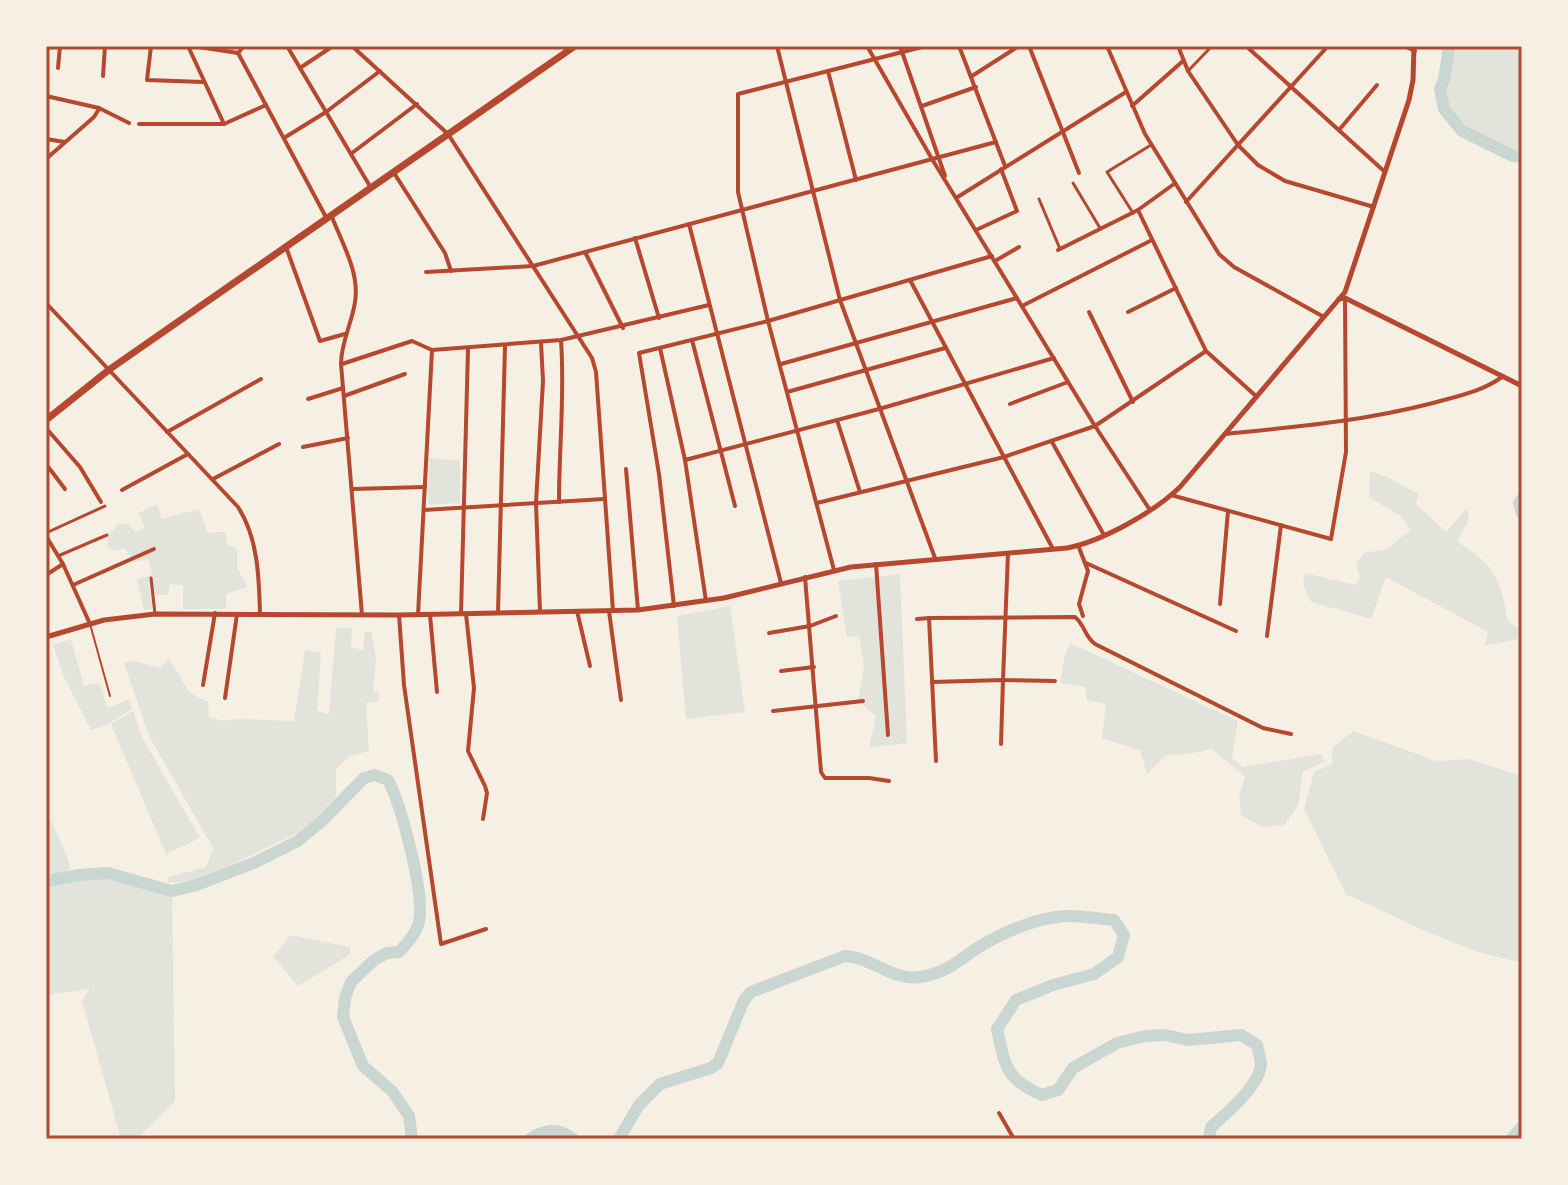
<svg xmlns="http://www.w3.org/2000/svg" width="1568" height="1185" viewBox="0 0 1568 1185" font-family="Manrope,sans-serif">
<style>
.green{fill:#e2e4dc}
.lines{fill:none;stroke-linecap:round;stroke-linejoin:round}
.river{stroke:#c9d6d2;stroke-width:12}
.service{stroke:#b5482f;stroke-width:2}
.pedestrian{stroke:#b5482f;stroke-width:3}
.minor{stroke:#b5482f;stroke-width:4}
.tertiary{stroke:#b5482f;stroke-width:5}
.primary{stroke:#b5482f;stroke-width:7}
.neatline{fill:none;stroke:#b5482f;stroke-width:3}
</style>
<rect width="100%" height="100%" fill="#f6efe4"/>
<g class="green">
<path d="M1454,46H1522V153C1492,142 1444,129 1445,89C1445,75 1451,60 1454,46Z"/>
<path d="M429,458L460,461V503L428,505Z"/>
<path d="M1370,471L1387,477L1419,494L1416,504L1446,532L1467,508L1469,519L1457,541C1497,569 1499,574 1508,621L1522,631V638L1485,646L1488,632L1386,577L1371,619L1311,602L1303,584L1305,573L1355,585L1360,578L1356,564L1364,553L1387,549L1410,530L1402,517L1369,497Z"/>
<path d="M157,504L162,519L199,509L208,533L225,532L227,544L237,549V567L247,587L226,594V609H183V585L170,584L168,595H155L151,609L144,610L137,579L152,575L148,559L133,562L125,548L113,551L107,546L108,537L117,524H128L135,532L145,528L139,513Z"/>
<path d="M900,574L907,743L869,748L876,716L858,701L864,666L859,636L847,637L838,581Z"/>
<path d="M730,606L745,712L686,719L677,616Z"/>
<path d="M336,628H352L351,647L363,650L365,631L371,632L376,658L373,692H379V701L366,703L369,751L350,756L336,769V797L322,813L300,832L196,881L168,883L169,877L206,867L213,848L149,736L124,663L136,661L160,668L169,659L190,693L208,702L209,716L222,721L240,719L294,721L305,650L321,653L317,711L329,714Z"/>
<path d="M71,639L84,686L99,683L108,708L129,699L132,709L105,726L91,730L64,677L53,645Z"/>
<path d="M1070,643L1238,721L1232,758L1243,767L1321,754L1325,761L1303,772L1298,806L1284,825L1263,827L1241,815L1239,797L1245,777L1211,748L1200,752L1165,756L1147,774L1140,750L1102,738L1106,704L1087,700L1085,687L1060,683L1065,654Z"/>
<path d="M133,711L143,739L200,838L166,854L111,724Z"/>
<path d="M1353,731L1437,761L1468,759L1522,776V963L1478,952L1427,932L1346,894L1304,809L1314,772L1332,764V748Z"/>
<path d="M46,810C54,830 66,847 70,868L64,874L46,876Z"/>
<path d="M94,874L136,881L172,891L175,1101L137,1139H121L82,1001L90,989L46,995V881Z"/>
<path d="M291,935L349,947L351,954L298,986L273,957Z"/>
</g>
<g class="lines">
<g class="river">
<path d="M1449,46L1444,80L1440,89L1444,109L1462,131L1513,156L1522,157"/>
<path d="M1522,499L1519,503L1522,514"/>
<path d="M46,881L79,875L108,873L172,891L194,886L256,862L298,841L322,821L364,778L375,775L388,780C401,804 425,894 419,921C417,933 407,943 399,952L387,953L374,960L351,982L345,998L343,1017L363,1066L392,1091L409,1116L412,1139"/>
<path d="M530,1139C545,1129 559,1128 573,1139"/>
<path d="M619,1139L639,1105L660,1084L711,1068L718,1063L744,1000L751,992L845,956C871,957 892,981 920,977C952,972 959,958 984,944C1007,931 1038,918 1065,916C1081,915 1098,919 1114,920L1124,935L1118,957L1094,974L1053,985L1016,1000L997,1029C1005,1065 1005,1079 1042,1095L1058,1090L1073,1068L1117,1043L1145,1036L1165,1035L1188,1040L1241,1035L1257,1045C1258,1051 1261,1059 1261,1065C1259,1086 1226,1114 1211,1127L1209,1139"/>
<path d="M1511,1139L1522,1127"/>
</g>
<path class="service" d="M90,624L110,696"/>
<g class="pedestrian">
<path d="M1188,71L1212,46"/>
<path d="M1073,183L1100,228"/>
<path d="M1039,199L1060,249"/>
<path d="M1133,213L1107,172L1151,145"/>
<path d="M46,533L105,506"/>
<path d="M58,556L107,535"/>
<path d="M151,578L155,614"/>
</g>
<g class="minor">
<path d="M151,46L147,80L203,82"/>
<path d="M188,46L224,124L266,105"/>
<path d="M192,46L238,53"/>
<path d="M287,46L371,188"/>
<path d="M352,46L448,134L592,358L596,372L613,611"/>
<path d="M777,46L840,300L935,558"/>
<path d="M867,46L932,159L1095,426L1150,510"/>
<path d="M900,46L945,176"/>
<path d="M959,46L1005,166"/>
<path d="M1029,46L1079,173"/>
<path d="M1107,46L1145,134L1219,254L1234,267L1324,317"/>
<path d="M1178,46L1188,71L1238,145L1258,165L1285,181L1374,207"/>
<path d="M1246,46L1385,172"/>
<path d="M1404,46L1415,51"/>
<path d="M238,53L327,219"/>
<path d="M238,53L244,46"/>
<path d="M58,68L60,46"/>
<path d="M300,68L333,46"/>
<path d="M828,71L856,180"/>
<path d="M103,76L105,46"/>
<path d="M972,76L1019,46"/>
<path d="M46,96L99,108L129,123"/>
<path d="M922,106L976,87"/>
<path d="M1132,106L1183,61"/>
<path d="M139,124H224"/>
<path d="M1339,130L1377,85"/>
<path d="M284,138L326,112L380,71"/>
<path d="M46,139L65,142"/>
<path d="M352,153L417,104"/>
<path d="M46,159L94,117L99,109"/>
<path d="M394,173L445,253L451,271"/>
<path d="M956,198L1126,92"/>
<path d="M1186,202L1328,46"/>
<path d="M1138,210L1206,351L1257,397"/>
<path d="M332,217C342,243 360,273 355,302C352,323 341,342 341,364L362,615"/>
<path d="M689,224L781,583"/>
<path d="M976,230L1017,211L1001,169"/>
<path d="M635,238L659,318"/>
<path d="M286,247L320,341L345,334"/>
<path d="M1058,250L1138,210L1174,184"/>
<path d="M585,252L623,328"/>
<path d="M995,261L1019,247"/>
<path d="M426,272L533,266L996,142"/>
<path d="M910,280L1053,549"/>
<path d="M46,303L238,507C258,538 259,577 260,613"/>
<path d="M1022,306L1152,240"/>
<path d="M1089,312L1133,402"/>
<path d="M1128,312L1176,288"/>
<path d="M692,340L735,506"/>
<path d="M660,348L685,460L706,601"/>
<path d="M342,364L412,341L432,350L561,340L709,305"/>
<path d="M781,364L1017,298"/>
<path d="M787,392L945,348"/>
<path d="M344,396L405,374"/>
<path d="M308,399L343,388"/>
<path d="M1010,404L1068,382"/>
<path d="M837,420L860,492"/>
<path d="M46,428L80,467L101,502"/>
<path d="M167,432L261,379"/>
<path d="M1225,434C1296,427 1364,421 1433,403C1458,396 1481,392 1502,377"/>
<path d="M1052,442L1104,535"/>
<path d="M303,447L348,438"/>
<path d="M685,460L879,409L1054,358"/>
<path d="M46,464L65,489"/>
<path d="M626,469L638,610"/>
<path d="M213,479L279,444"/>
<path d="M352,489L425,487"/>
<path d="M122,490L188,454"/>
<path d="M1171,495L1331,539L1346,452L1345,298"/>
<path d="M559,502C559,447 565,394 561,340"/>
<path d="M817,503L1004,457L1095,426L1206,351"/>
<path d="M424,510L604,499"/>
<path d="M46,536L63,564L90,624"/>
<path d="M1078,545L1088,571L1079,604L1083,616"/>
<path d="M1008,553L1003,680L1055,681"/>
<path d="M1086,563L1236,631"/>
<path d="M876,564L888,735"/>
<path d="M834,570L768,321L738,192V94L926,46"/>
<path d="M46,575L63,564"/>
<path d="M805,577L821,772L825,778H869L889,781"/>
<path d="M73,585L154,549"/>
<path d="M1220,604L1228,511"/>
<path d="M674,606L659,474L639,353L768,321L992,256"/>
<path d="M577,611L590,666"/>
<path d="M609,611L621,700"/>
<path d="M540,612L536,503L543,381L541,343"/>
<path d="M498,613L505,346"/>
<path d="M461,614L468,349"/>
<path d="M466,614L474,688L468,751L485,786L487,793L483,819"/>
<path d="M399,615L404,685L441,944L486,929"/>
<path d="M418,615L432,350"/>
<path d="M430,615L437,692"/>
<path d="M917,619L929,618"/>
<path d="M769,633L810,626L836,616"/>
<path d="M1267,636L1281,525"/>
<path d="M781,671L814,667"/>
<path d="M932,682L1003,680L1001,744"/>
<path d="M203,685L215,613"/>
<path d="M225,698L237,614"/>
<path d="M773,711L863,701"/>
<path d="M936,761L929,618L1075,617C1085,625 1084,636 1095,644L1263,728L1291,734"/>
<path d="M999,1113L1014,1139"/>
</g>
<g class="tertiary">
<path d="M1339,299L1345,298L1522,386"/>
<path d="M46,637L104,620L155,614L399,615L638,610L724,598L851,567L1067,548C1103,541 1154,512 1180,487L1345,292L1409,100L1413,80L1414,46"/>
</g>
<path class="primary" d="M46,420L110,369L575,46"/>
</g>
<rect width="1568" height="1185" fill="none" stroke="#f6efe4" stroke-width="96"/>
<rect x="48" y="48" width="1472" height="1089" class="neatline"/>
</svg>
